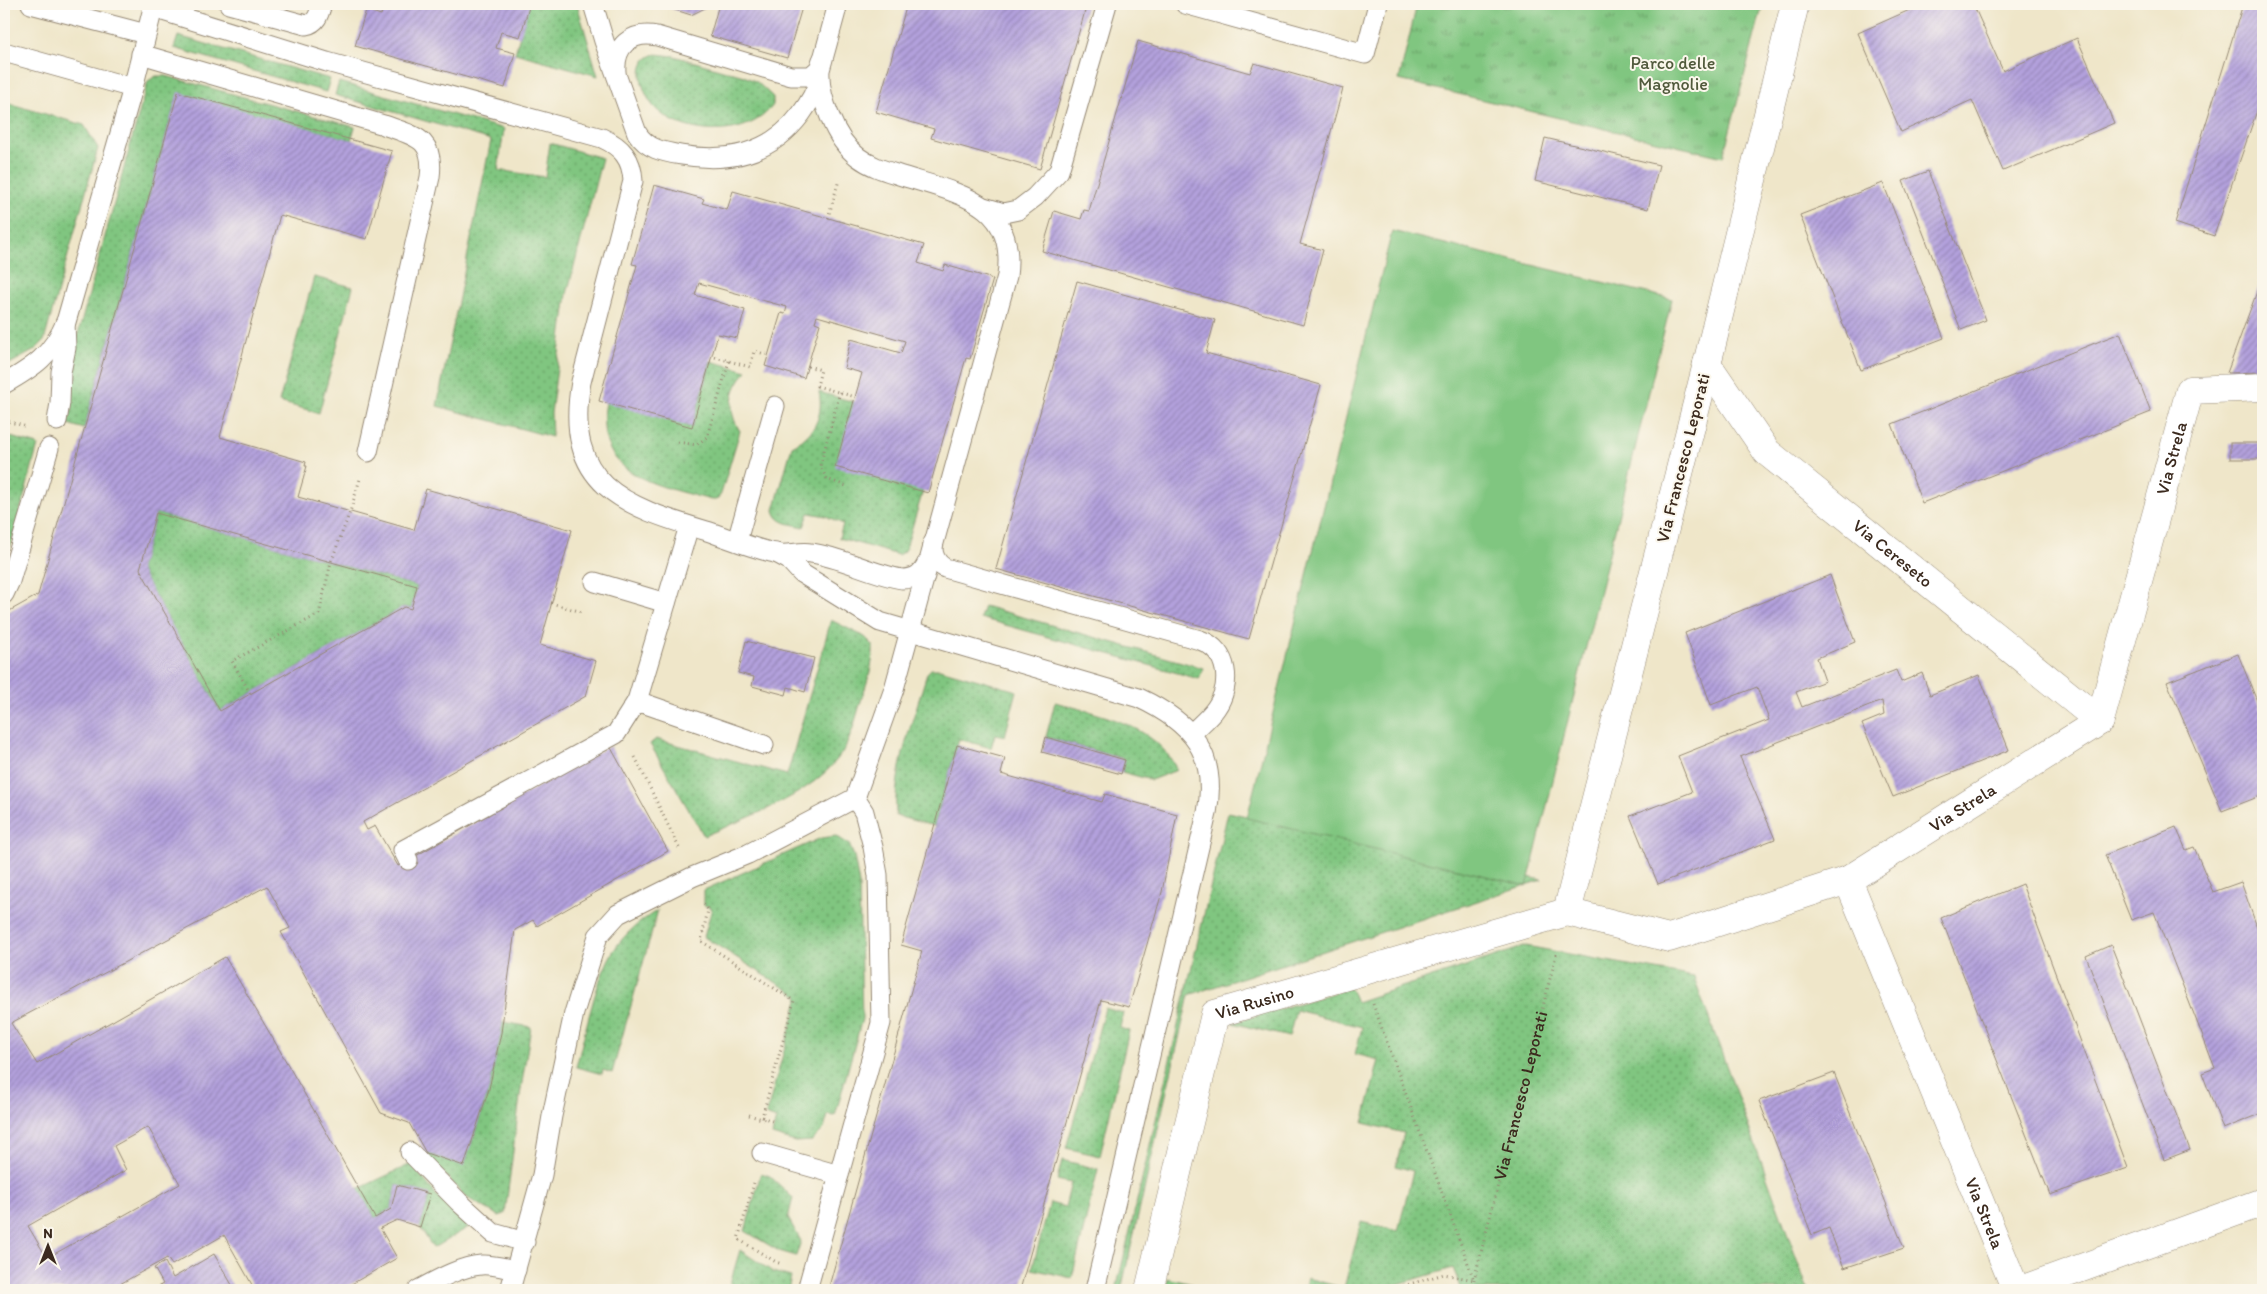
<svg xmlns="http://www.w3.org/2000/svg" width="2267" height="1294" viewBox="0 0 2267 1294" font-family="Itim,sans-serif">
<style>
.grass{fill:url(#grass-dots);stroke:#5e784f}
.park{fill:url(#park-tufts);stroke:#5e784f}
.pitch{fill:#80c680;stroke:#5e784f}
.building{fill:url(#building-hatch);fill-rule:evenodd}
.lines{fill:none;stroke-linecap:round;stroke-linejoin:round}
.lane-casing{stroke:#958874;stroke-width:21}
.street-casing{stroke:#958874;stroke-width:29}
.path{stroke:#958874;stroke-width:3;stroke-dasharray:1 4;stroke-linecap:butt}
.lane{stroke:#fff;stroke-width:19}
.street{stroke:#fff;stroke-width:28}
.labels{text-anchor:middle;stroke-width:4;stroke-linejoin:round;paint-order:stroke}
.park-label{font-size:18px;fill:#50593b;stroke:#fbf7ec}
.street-label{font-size:18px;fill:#3b2a1e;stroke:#fbf7ec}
</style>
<defs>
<pattern id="grass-dots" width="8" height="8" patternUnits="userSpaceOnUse" patternTransform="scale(1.25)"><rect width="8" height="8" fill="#80c680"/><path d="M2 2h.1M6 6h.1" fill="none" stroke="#6aa168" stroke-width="1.8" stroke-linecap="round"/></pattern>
<pattern id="park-tufts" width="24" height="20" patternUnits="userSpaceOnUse" patternTransform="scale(1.25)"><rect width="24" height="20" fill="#80c680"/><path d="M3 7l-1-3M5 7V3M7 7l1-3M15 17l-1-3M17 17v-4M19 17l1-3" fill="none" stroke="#6aa168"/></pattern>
<pattern id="building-hatch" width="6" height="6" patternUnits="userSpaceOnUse" patternTransform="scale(1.25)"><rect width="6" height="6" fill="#b3a1dd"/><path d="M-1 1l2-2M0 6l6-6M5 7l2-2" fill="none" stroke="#9383b3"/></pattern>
</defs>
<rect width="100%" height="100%" fill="#fbf7ec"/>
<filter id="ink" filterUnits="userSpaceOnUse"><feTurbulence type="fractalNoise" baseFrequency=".02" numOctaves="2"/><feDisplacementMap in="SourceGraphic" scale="10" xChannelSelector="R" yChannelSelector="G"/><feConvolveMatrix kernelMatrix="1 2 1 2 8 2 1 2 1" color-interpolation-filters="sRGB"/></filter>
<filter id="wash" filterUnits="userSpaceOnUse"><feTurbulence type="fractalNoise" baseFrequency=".0096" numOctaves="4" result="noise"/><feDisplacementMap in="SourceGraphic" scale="20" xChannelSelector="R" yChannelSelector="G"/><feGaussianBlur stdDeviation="1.12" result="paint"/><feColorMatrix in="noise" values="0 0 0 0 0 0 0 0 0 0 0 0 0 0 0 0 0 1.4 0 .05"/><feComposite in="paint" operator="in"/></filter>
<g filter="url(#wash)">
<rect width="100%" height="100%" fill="#efe6c9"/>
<g class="grass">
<path d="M529,4H577L598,76L515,53Z"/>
<path d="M178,36L330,79L326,92L174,48Z"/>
<path d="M656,54L674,56L744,76L757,82L773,97V105C749,139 687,137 658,111C644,99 629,61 656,54Z"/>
<path d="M156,76H166L355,127L351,140L178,93L84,429L68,424L71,412L70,363L148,81Z"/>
<path d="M339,82L504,129L498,170L545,177L550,143L602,158L567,294L551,413L552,437L437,406L491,140L335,95Z"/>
<path d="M4,102L84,125L98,148L44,341L35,350L4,367Z"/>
<path d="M314,277L353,287L319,413L279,402Z"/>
<path d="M711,361L747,371C730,388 727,411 740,431L721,494L717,500H711C657,485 591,476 606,402L692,427Z"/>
<path d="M819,392L854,402L923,491L905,551L898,555L839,538L843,524L826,516L809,513L804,527C792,524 777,524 774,510L792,446C814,435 824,416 819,392Z"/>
<path d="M4,435L38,445L4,570Z"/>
<path d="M156,513L417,586L411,609L404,607L220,711L140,569Z"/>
<path d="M984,606L1203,668L1199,679L980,618Z"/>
<path d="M831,620L865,637L873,645C874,664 867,682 861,701C856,717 852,736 843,751C817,794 748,817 704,836L650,744L656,739L787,775Z"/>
<path d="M931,669H940L1017,691L1005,736L995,734L991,748L959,739L934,826L896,816C893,768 914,719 927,673Z"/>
<path d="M1055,702C1100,715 1156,724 1177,770L1151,780L1122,772L1125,759L1046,737Z"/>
<path d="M1228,812L1542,880L1189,995L1121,1290H1116Z"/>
<path d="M836,836L849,844L854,856L859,884L862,1019L835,1116L828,1115L824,1129L812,1141L795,1142L772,1135L776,1119L766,1115L799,997L704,937L712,908L704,905V890L821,838Z"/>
<path d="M658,910L612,1073L603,1070L602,1074L576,1067C585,1034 594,988 609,959C619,938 638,922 658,910Z"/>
<path d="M1526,946L1694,977L1808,1290H1462L1453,1268L1378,1290H1304L1307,1278L1344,1288L1361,1222L1398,1231L1413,1171L1396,1166L1404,1133L1363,1123L1379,1060L1355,1054L1362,1027L1296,1010L1289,1037L1232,1023L1350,988L1356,1002Z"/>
<path d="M1105,1008L1123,1013L1120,1028L1129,1031L1100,1156L1066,1148Z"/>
<path d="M503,1022L531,1027L521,1089L505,1214L499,1216L464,1196L426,1153L464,1165L489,1089Z"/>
<path d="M1062,1160L1098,1169L1072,1278L1032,1269L1050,1203L1065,1207L1071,1183L1057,1180Z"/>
<path d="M411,1164L439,1198L464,1218L469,1227L433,1248L420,1227L430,1194L397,1185L391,1209L375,1218L358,1189Z"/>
<path d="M761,1173L770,1176L793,1198L788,1218L801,1241L796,1256L779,1251L745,1231Z"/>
<path d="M740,1250L773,1272L791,1277L788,1290H728Z"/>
<path d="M1168,1278L1216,1290H1170L1166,1286Z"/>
</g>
<path class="park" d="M1417,4H1763L1723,157L1399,80Z"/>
<path class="pitch" d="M1392,231L1672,299L1527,886L1247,818Z"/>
<g id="blocks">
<g class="building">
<path d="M384,4H530L520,37L501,32L496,48L515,53L505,88L355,46L366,10L381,15Z"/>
<path d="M657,4H713L691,15Z"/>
<path d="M719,4H803L787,58L710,36Z"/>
<path d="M907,4H1087L1040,169L931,138L934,129L876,112Z"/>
<path d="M1923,4H1973L2003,71L2077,38L2114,123L2003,171L1972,100L1901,132L1858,33Z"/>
<path d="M2243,4H2263V93L2214,236L2175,223Z"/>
<path d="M1138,41L1250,73L1254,63L1343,88L1300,244L1323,250L1303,325L1042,251L1054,211L1081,219L1084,210L1089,211Z"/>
<path d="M178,92L392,151L367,239L280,215L220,437L306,462L305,466H307L298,497L414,530L426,489L572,530L540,645L596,661L586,696L363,822L367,830L375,826L398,866L610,746L668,851L537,926L533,920L515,930L501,1033L489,1089L464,1166L426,1153L409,1123L381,1113L281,932L290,928L267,886L11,1023L37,1064L225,957L279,1049L375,1218L391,1209L397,1185L430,1194L420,1227L397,1220L380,1228L397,1258L341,1290H255L224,1235L172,1265L167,1258L109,1290H4V614L38,595ZM156,513L417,586L411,609L404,607L220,711L140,569ZM148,1127L180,1184L47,1258L28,1226L126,1170L114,1146Z"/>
<path d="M1545,138L1659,165L1648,209L1535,181Z"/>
<path d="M1928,171L1986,320L1961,330L1903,181Z"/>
<path d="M1883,183L1944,338L1861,370L1800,215Z"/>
<path d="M654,185L704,199L702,203L727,210L733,191L924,245L918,263L943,271L945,265L993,279L970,359L966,358L928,493L835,467L862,373L844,368L851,339L901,353L905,341L817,316L815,322L820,324L804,378L765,366L781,313L785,314L787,307L699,283L695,295L745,310L737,338L718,334L692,427L599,401L637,265L632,264Z"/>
<path d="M2263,275V355L2261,360L2263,359V372L2227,373Z"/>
<path d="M1077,281L1215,320L1206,353L1321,385L1249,639L996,569Z"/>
<path d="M2120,333L2151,412L1922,503L1892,424Z"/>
<rect x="2230" y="443" width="33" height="16"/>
<path d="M1830,575L1855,642L1817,658L1825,681L1796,692L1802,707L1896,670L1901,682L1922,673L1930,695L1979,675L2009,750L1893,797L1862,724L1884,715L1882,701L1740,757L1775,839L1658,884L1630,816L1692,792L1678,756L1769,720L1757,687L1711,705L1685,633Z"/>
<path d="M746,641L814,658L805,692L788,687L786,695L752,686L754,677L738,673Z"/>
<path d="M2238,654L2263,716V795L2222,811L2167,682Z"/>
<path d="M1046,737L1125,760L1121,774L1042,752Z"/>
<path d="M957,745L1005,758L1001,774L1102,802L1105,794L1177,814L1162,892L1129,1007L1101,1000L1020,1290H828L922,951L901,945Z"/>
<path d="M2176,827L2186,850L2194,847L2213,892L2241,882L2263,944V1113L2223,1129L2202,1073L2215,1068L2154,912L2131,920L2105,855Z"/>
<path d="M2022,884L2128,1168L2050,1195L1941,918Z"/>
<path d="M2111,945L2190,1150L2164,1160L2086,956Z"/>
<path d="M1834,1073L1904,1248L1844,1268L1829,1228L1812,1235L1759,1101Z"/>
<path d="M214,1254L235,1290H151L163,1284L154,1268L165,1262L173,1278Z"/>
</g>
</g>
</g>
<g filter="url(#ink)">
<use href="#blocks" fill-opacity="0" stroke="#958874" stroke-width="1"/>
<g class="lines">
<defs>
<g id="lane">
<path d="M31,4L146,34"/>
<path d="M229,4L306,25C317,23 319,14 322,4"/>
<path d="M593,4L604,41L637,133C647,149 663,152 681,155C728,163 771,154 801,114C809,103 816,92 819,80"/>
<path d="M1185,4L1365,54L1378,4"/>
<path d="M153,8L327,62L602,138C622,147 632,159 633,181L581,382C563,485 623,506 707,531C731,539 756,550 780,554C790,555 800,551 811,553C842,557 871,574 902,579C915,579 922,574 927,563"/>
<path d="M4,52L133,88"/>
<path d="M141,54L384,125C415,136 435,138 430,177L368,452"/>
<path d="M616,72C614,46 631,31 657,36L791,76H811L819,69L822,60"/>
<path d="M984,207L1004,213L1018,210L1035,197L1059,171L1107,4"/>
<path d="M4,384C34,367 52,355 66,322L133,88L154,4"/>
<path d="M57,421L60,403L61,372L66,348L65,323"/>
<path d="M689,526L637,701L764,745"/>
<path d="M737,541L775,406"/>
<path d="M933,543C932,554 935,563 945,568L1200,640C1229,650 1232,685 1216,708C1210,717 1200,725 1192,733"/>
<path d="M776,553L789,560L801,573L880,622L1139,698C1192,723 1218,753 1207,813L1095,1290"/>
<path d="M595,582L666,603"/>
<path d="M4,594L10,581L49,448"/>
<path d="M408,860L403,850L616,734L637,701"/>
<path d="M410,1152L459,1202L493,1233L525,1242"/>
<path d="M762,1153L839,1175"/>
<path d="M418,1290C437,1280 459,1267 481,1265C492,1264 505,1268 516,1270"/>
<path d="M510,1290L542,1175L552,1116L574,1013L598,936L618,914L692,877L748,854L855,798L894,689L1007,276C1017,199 954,193 896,174C883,170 870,166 858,157C845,147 836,132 830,117C823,101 819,87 820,70L838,4"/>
<path d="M807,1290L881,1023L878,875L873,847L864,812L855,798"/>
</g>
<g id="street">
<path id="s2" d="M1795,4L1707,364L1567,912L1669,938L1848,880L2100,721L2190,390L2263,387"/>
<path id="s3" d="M1707,364L1767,452L2100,721"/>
<path id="s4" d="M1848,880L2016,1290"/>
<path id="s5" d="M1149,1290L1215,1014L1567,912"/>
<path d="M2021,1290L2263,1202"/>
</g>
</defs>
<use href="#lane" class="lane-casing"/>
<use href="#street" class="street-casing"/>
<g class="path">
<path d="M828,218L839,180"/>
<path d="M715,357L750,367L754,351L769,355"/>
<path d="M808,366L821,370L817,386L852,396"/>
<path d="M840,392L820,466L827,479L846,486"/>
<path d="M4,420L27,427"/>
<path d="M678,442L696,445L707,437L729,361"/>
<path d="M551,603L582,612"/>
<path d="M250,693L232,661L319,614L331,562L350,512L360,479"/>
<path d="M635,757L680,850"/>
<path d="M704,904L708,910L701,941L794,1001L762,1117L772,1121"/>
<path d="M1373,1004L1474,1280"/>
<path d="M749,1115L765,1120"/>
<path d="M754,1183L738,1239L776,1262L782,1264"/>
<path id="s1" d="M1474,1280L1557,951"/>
<path d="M1389,1290L1444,1274L1474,1280"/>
</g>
<use href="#lane" class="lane"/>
<use href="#street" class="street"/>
</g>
</g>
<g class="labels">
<g class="park-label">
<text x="1673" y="69">Parco delle<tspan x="1673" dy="21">Magnolie</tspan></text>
</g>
<g class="street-label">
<text transform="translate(1683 458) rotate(-76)" y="6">Via Francesco Leporati</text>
<text dy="6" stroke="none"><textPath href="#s2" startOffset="1800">Via Strela</textPath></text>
<text dy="6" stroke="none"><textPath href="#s3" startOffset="268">Via Cereseto</textPath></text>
<text dy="6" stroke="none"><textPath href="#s2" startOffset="1365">Via Strela</textPath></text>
<text dy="6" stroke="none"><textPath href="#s5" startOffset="325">Via Rusino</textPath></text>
<text dy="6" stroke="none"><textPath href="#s1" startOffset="190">Via Francesco Leporati</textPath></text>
<text dy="6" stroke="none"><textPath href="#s4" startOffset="360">Via Strela</textPath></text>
</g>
</g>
<rect width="2267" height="1294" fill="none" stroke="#fbf7ec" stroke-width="20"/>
<g transform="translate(48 1246)" stroke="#fbf7ec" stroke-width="4" paint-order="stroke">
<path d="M0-4L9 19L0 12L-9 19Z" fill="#3b2a1e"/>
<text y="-8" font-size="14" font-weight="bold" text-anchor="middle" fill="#3b2a1e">N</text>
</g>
</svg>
